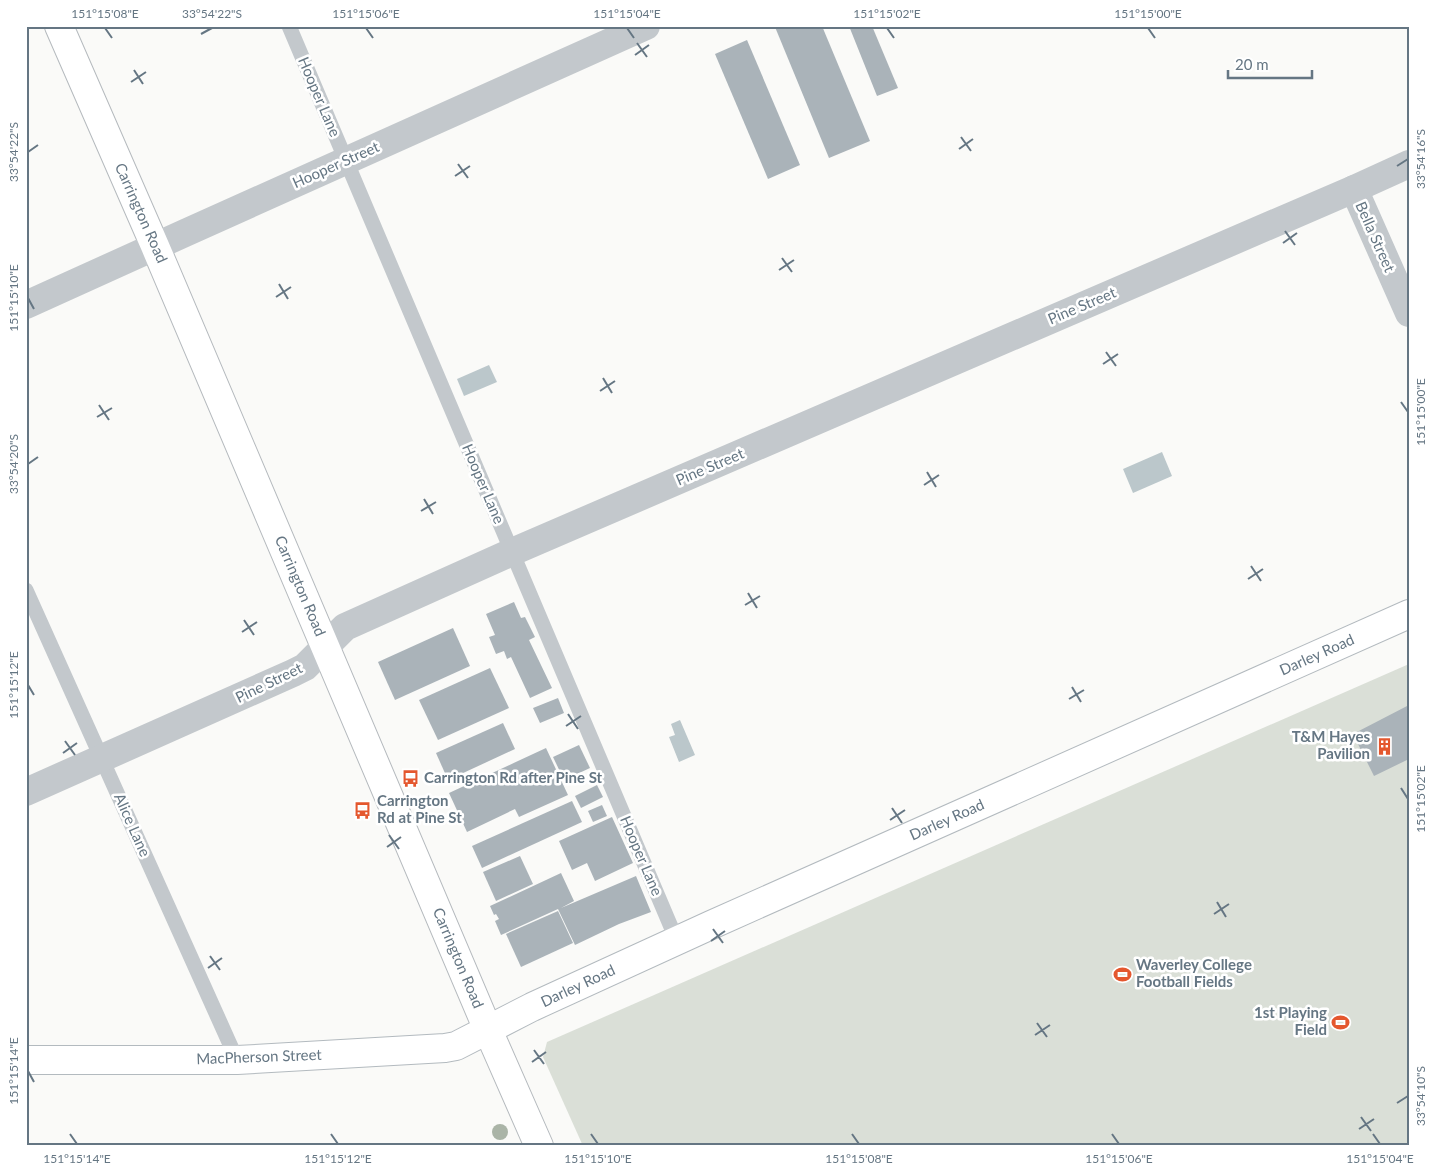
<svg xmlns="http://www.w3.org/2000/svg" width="1435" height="1172" viewBox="0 0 1435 1172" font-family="Lato,sans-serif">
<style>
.green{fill:#dadfd7}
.water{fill:#bbc7cb}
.building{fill:#aab3b9}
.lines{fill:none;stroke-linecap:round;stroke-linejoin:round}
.secondary-casing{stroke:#b3babf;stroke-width:30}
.primary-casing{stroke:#b5babe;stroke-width:30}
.service{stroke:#c3c8cc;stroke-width:15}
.minor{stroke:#c3c8cc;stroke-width:28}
.secondary{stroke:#fff;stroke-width:28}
.primary{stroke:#fff;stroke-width:28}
.tree{fill:#aab4a7}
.ticks{fill:none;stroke:#657683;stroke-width:2}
.labels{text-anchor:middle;stroke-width:5;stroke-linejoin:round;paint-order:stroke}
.street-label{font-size:15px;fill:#657683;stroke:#fff}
.poi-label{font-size:15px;font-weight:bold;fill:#657683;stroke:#fff;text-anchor:start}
.neatline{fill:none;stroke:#657683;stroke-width:2}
.ticks-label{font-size:12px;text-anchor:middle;fill:#657683}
</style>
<rect width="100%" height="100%" fill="#fafaf8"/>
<path class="green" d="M1409,664V1146H583L543,1057L547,1042Z"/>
<g class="water">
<path d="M489,365L497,382L464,396L457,379Z"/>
<path d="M1162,452L1172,476L1133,493L1123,469Z"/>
<path d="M680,720L695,755L679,762L669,737L675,735L671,724Z"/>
</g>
<g class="building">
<path d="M777,26H822L870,141L829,158L775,27Z"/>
<path d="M849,26H872L898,88L877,96Z"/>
<path d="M747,40L800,165L768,179L715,54Z"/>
<path d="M514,602L521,618L525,617L535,637L529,640L552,688L530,698L511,657L507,659L504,651L496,654L489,637L495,635L486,614Z"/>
<path d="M453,628L470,666L395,700L378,662Z"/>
<path d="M490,668L509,708L438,740L419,700Z"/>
<path d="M558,698L564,713L540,723L533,708Z"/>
<path d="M1409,705V759L1374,776L1353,734Z"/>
<path d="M503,723L515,749L448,780L436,753Z"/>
<path d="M579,745L590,768L564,780L553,757Z"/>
<path d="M546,748L568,795L519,817L515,809L467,832L449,793Z"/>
<path d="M597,785L603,797L581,808L575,796Z"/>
<path d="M572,801L582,822L482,868L472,846Z"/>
<path d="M602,805L607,816L593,822L588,811Z"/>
<path d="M612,817L633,863L595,881L587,863L572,870L559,841Z"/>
<path d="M520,856L533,884L496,901L483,872Z"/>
<path d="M561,873L574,901L561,908L636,876L651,912L619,924L575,945L558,909L501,935L495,921L499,919L496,914L494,915L490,906Z"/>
<path d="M558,911L573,943L521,967L506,934Z"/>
</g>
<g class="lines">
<defs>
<path id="secondary" d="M26,1060H237L445,1048L456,1046L532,1007L711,925L1409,614"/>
<path id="primary" d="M59,26L155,246L488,1030L539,1146"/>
</defs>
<use href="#secondary" class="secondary-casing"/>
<use href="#primary" class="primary-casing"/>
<g class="service">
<path d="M289,26L677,941"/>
<path d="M26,590L237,1060"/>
</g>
<g class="minor">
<path d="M1354,189L1409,313"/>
<path d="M26,305L185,233L646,26"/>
<path d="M26,792L293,673L305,667L345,627L512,552L1354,189L1409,164"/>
</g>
<use href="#secondary" class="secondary"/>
<use href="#primary" class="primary"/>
</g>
<circle class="tree" cx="500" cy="1132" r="8"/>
<path class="ticks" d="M105,28L112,38M366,28L373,38M627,28L634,38M887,28L894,38M1148,28L1155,38M201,34L212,28M637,43L647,57M635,55L649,45M134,70L143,84M131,82L146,72M961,137L971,151M959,149L973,139M28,152L38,145M458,164L468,178M1397,166L1408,159M455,176L470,166M1285,231L1295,245M1283,243L1297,233M782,258L792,272M779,270L794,260M279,284L288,299M276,297L291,287M28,298L34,309M1106,352L1116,366M1103,364L1118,354M603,378L612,393M600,391L615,381M1401,402L1408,412M99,405L109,420M97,417L112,408M28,464L38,457M927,472L936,487M924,485L939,475M424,499L433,514M421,511L436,502M1251,566L1261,581M1248,579L1263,569M748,593L757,608M745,605L760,596M244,620L254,635M242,632L257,622M28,685L34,695M1072,687L1081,702M1069,699L1084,690M568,714L578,729M566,726L581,716M65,741L75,755M63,753L77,743M1401,788L1408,799M892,808L902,823M890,820L905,810M389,835L399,849M387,847L401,837M1217,902L1226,917M1214,914L1229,904M713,929L723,943M711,941L725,931M210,956L220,970M208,968L222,958M1037,1023L1047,1037M1035,1035L1050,1025M534,1050L544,1064M532,1062L546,1052M28,1071L34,1082M1397,1103L1408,1096M1361,1117L1371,1131M1359,1129L1374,1119M70,1134L77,1144M331,1134L338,1144M591,1134L598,1144M852,1134L859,1144M1112,1134L1119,1144M1373,1134L1380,1144"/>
<defs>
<symbol id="building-bare" viewBox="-9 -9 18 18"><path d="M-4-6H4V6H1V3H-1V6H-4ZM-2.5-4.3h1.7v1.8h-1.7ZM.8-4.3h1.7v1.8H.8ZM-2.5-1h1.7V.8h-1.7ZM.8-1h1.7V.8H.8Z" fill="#e4572e" stroke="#fff" stroke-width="2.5" paint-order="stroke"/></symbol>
<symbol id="bus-bare" viewBox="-9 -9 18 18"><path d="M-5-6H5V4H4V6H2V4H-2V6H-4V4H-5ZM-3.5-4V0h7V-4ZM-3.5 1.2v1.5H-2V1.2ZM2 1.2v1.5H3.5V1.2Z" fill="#e4572e" stroke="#fff" stroke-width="2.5" paint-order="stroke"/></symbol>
<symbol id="stadium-bare" viewBox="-9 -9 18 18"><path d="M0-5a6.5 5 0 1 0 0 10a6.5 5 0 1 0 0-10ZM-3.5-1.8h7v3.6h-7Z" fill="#e4572e" stroke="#fff" stroke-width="2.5" paint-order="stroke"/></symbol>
</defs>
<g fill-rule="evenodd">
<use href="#building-bare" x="1372" y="734" width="25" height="25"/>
<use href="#bus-bare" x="398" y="766" width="25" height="25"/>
<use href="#bus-bare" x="350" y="798" width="25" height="25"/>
<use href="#stadium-bare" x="1110" y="962" width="25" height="25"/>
<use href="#stadium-bare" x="1328" y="1010" width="25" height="25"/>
</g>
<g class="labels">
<g class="street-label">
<text transform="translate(319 97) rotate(67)" y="5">Hooper Lane</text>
<text transform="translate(336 165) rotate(-24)" y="5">Hooper Street</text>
<text transform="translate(141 213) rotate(66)" y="5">Carrington Road</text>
<text transform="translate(1375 237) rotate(66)" y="5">Bella Street</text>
<text transform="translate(1082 306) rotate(-23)" y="5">Pine Street</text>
<text transform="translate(710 467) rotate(-23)" y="5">Pine Street</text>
<text transform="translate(483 484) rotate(67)" y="5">Hooper Lane</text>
<text transform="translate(300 586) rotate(67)" y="5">Carrington Road</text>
<text transform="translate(1317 655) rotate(-24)" y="5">Darley Road</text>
<text transform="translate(269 683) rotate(-26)" y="5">Pine Street</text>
<text transform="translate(947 820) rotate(-24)" y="5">Darley Road</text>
<text transform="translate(132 825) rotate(66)" y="5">Alice Lane</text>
<text transform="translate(641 856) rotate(67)" y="5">Hooper Lane</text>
<text transform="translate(458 958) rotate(67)" y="5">Carrington Road</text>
<text transform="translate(578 986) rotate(-25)" y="5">Darley Road</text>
<text transform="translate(259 1057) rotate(-2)" y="5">MacPherson Street</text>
</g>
<g class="poi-label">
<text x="1370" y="742" text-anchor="end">T&amp;M Hayes<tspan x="1370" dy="17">Pavilion</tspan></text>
<text x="424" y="783">Carrington Rd after Pine St</text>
<text x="377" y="806">Carrington<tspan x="377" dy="17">Rd at Pine St</tspan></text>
<text x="1136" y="970">Waverley College<tspan x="1136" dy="17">Football Fields</tspan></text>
<text x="1327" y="1018" text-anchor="end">1st Playing<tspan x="1327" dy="17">Field</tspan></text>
</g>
</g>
<rect width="1435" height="1172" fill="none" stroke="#ffffff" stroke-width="55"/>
<path d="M1228 70v8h84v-8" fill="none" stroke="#657683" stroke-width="2.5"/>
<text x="1235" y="70" font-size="15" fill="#657683" stroke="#ffffff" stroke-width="4" paint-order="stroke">20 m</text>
<rect x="28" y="28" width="1380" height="1116" class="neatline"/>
<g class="ticks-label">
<text x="105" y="18">151°15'08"E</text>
<text x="212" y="18">33°54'22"S</text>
<text x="366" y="18">151°15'06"E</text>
<text x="627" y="18">151°15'04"E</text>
<text x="887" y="18">151°15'02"E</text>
<text x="1148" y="18">151°15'00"E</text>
<text transform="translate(14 152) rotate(-90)" y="4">33°54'22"S</text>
<text transform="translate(1421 159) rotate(-90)" y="4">33°54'16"S</text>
<text transform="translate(14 298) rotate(-90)" y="4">151°15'10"E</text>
<text transform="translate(1421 412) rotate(-90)" y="4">151°15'00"E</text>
<text transform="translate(14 464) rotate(-90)" y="4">33°54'20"S</text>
<text transform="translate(14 685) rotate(-90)" y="4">151°15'12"E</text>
<text transform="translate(1421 799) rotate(-90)" y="4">151°15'02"E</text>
<text transform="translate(14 1071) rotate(-90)" y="4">151°15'14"E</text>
<text transform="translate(1421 1096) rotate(-90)" y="4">33°54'10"S</text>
<text x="77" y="1163">151°15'14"E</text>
<text x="338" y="1163">151°15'12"E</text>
<text x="598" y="1163">151°15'10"E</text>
<text x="859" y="1163">151°15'08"E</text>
<text x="1119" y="1163">151°15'06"E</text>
<text x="1380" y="1163">151°15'04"E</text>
</g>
</svg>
